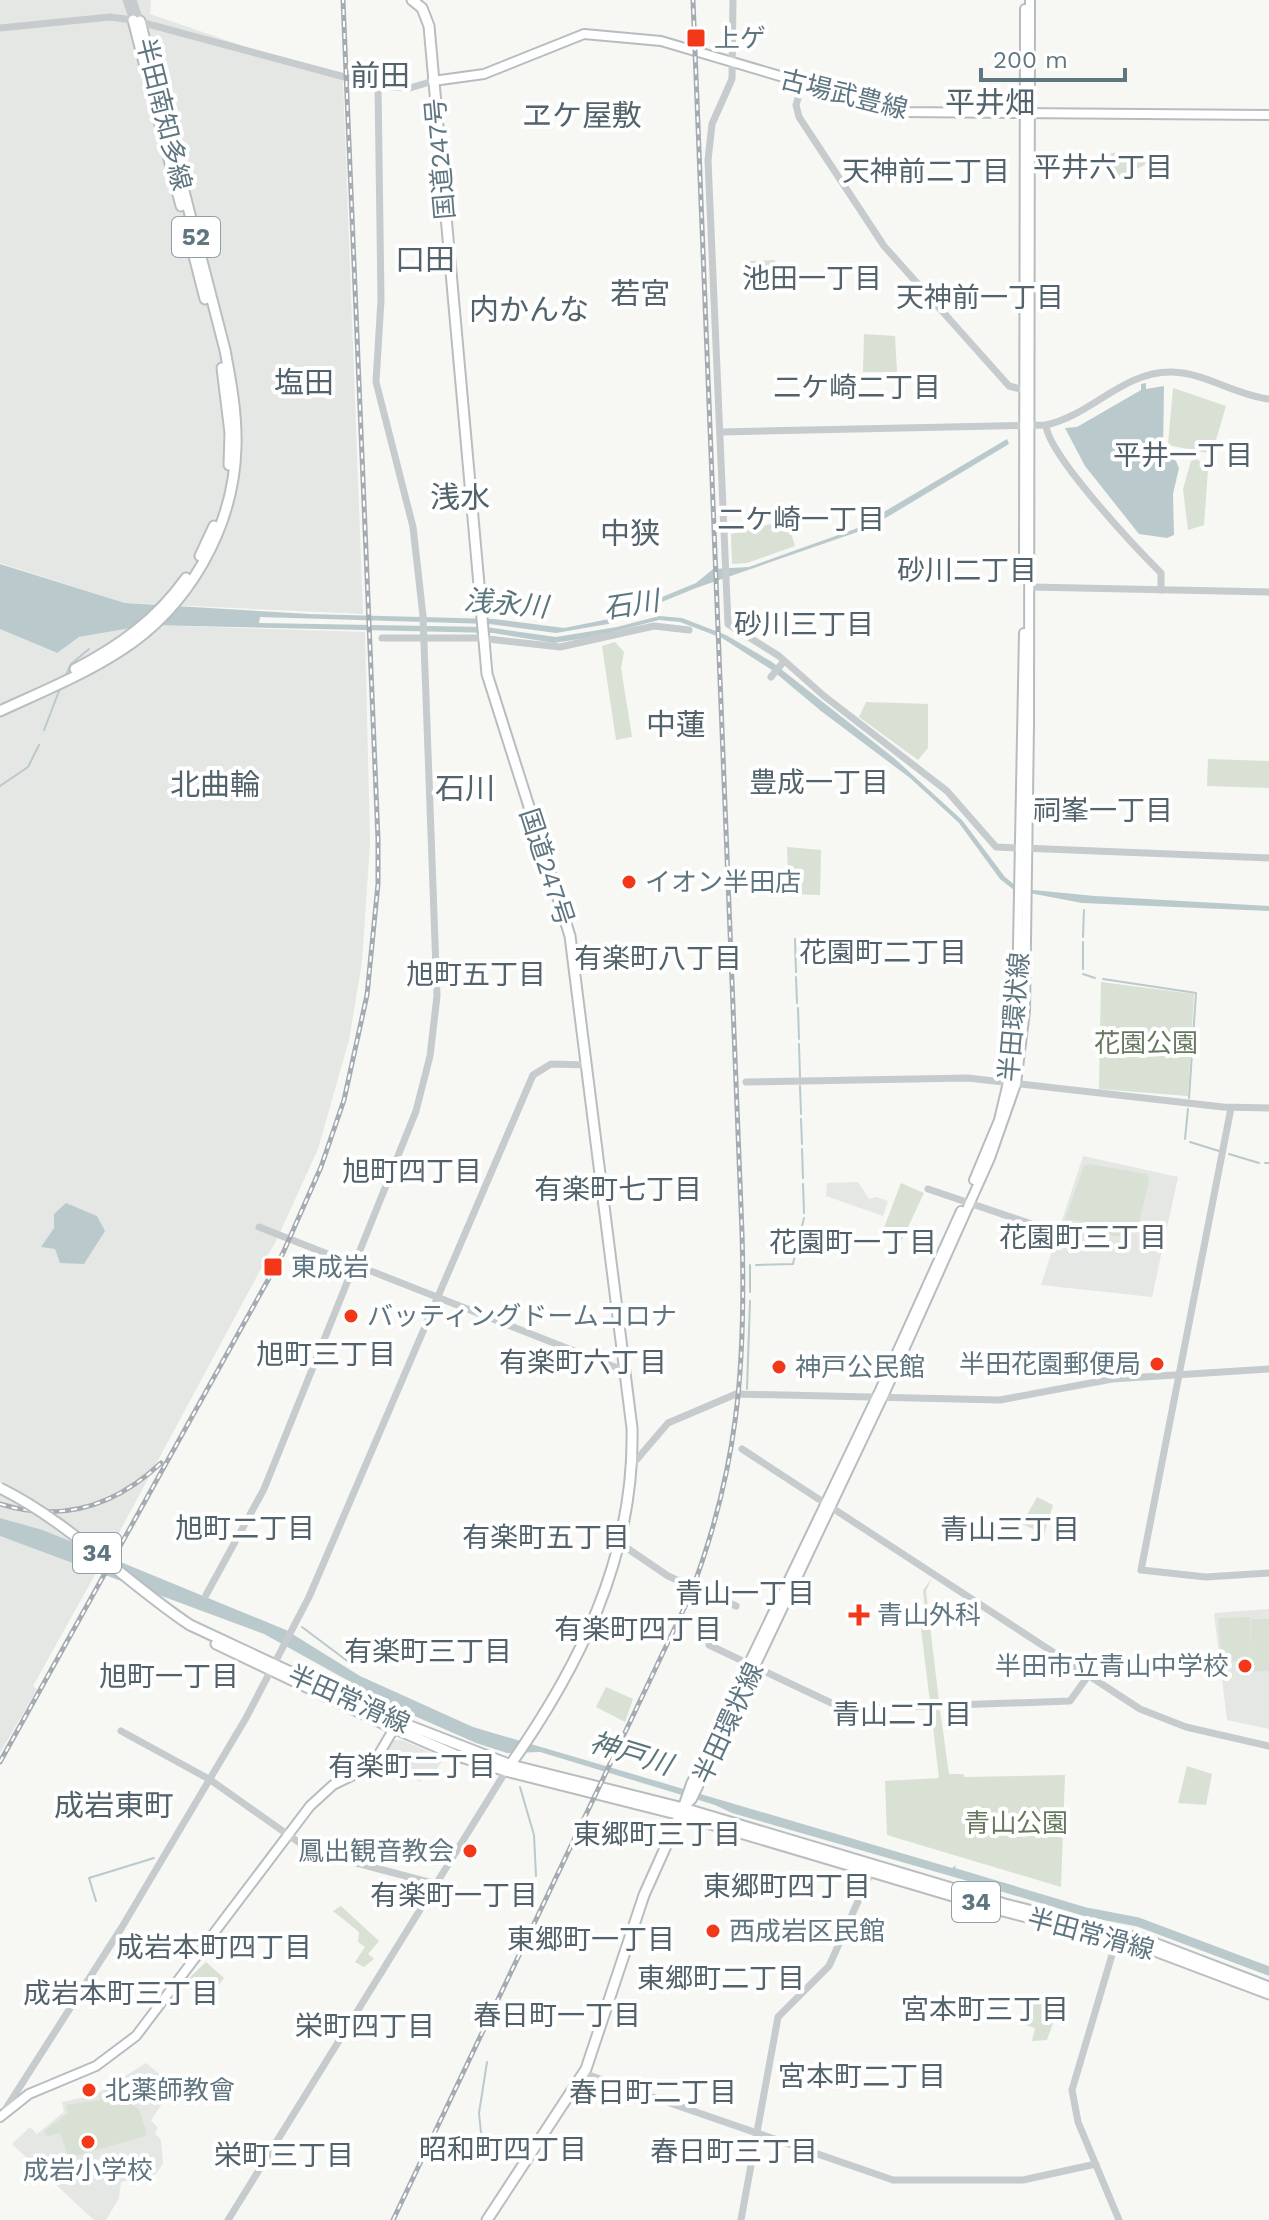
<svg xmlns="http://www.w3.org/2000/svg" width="1269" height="2220" viewBox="0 0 1269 2220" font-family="'Work Sans','Noto Sans JP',sans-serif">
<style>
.built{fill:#e5e7e5}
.green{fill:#d9e0d4}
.water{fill:#bacacc}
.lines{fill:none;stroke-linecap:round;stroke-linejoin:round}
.stream{stroke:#bacacc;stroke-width:2}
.river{stroke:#bacacc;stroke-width:9}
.secondary-casing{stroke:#b6bdc0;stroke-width:12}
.primary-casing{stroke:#b9bec1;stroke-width:13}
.trunk-casing{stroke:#b8bdbf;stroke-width:13}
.tertiary{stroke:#c6cbcd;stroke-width:7}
.secondary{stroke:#fff;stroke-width:8}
.primary{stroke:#fff;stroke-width:9}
.trunk{stroke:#fff;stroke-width:9}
.rail-casing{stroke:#a4acb1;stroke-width:5}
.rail{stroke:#fff;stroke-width:2;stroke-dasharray:6;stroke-linecap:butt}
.primary-bridge-casing{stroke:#b9bec1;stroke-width:13;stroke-linecap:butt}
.primary-bridge{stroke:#fff;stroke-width:9}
.poi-dot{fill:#f23818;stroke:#fff;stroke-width:3}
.labels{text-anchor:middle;stroke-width:8;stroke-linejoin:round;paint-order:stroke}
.shield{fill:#fff;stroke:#8f9fa7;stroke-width:2}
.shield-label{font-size:24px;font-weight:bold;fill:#5f7681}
.poi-label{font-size:26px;fill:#5f7681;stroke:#fff;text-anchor:start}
.street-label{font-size:26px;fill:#5f7681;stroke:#fff}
.park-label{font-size:26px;fill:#66795f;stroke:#fff}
.neighbourhood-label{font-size:28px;fill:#52636c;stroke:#fff}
.water-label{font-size:28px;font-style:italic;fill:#5a767c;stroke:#fff}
.quarter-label{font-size:30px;fill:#52636c;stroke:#fff}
</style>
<rect width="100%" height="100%" fill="#f7f7f4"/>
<g class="built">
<path d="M0,0H151L150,14L343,80L363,614L125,603L0,563Z"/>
<path d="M148,625L365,632L370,843L362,962L349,1040L318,1149L278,1237L106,1557L43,1530L0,1518V629L56,653L79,637Z"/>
<path d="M1083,1156L1178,1177L1152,1297L1041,1285Z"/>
<path d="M858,1182L869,1199L876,1197L888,1201L883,1216L826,1196L827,1183Z"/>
<path d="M0,1536L97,1571L33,1686L37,1690L0,1753Z"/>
<path d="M1269,1609V1729L1227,1720L1214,1613Z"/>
<path d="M393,1740H402L444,1758L435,1772L428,1768L420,1782L390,1764L394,1757L386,1751Z"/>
<path d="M146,2063L174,2086L151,2120L158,2128L155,2133L161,2140L163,2163L156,2174L121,2182L119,2198L106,2220H94L12,2144L30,2127L37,2134L64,2112L62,2102L95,2095Z"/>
</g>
<g class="green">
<path d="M1152,152V161L1112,182L1111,153Z"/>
<path d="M775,260L776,286L749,285L750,261Z"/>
<path d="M864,334L895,336L897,372H863Z"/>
<path d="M1173,388L1226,406L1213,450L1208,453L1168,445Z"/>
<path d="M1197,459L1208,469L1204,525L1188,530L1183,489L1191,461Z"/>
<path d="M787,520L795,546L747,563L732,564L731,534Z"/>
<path d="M615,642L624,652L621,668L632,737L616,740L602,646Z"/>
<path d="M866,702L928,704V748L918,760L859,717Z"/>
<path d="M1208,759L1269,761V788L1207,786Z"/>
<path d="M787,847L821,850L820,895L789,894Z"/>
<path d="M1101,982L1194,994L1188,1096L1099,1089Z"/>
<path d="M1089,1164L1147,1174L1149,1181L1137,1231L1128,1230L1124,1237L1089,1233L1085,1222L1065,1219L1084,1166Z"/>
<path d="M901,1183L924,1193L901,1242L882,1233Z"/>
<path d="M1037,1497L1053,1505L1044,1534L1022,1524Z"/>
<path d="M932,1578L926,1591L939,1702H930L920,1621L926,1620L923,1590Z"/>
<path d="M1250,1617L1251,1661V1619H1269V1671L1241,1672V1661H1221L1218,1618Z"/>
<path d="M606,1687L633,1699L625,1722L596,1707Z"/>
<path d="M931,1710H940L949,1774H963L965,1777L1065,1775L1061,1887L887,1835L885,1781L939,1778Z"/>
<path d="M1187,1766L1212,1774L1206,1805L1178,1803Z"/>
<path d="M341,1906L379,1941L368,1954L374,1959L364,1967L355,1962L365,1947L358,1942L359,1932L333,1911Z"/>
<path d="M206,1962L224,1978L202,2007L186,1981Z"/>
<path d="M1029,1999L1058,2009L1047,2040L1032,2041L1035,2028L1020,2023Z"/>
<path d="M114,2084L139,2110L147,2134L145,2136L72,2157L68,2155L60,2133L47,2136L44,2131L68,2113L66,2105L100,2100V2095Z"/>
</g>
<g class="water">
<path d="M1146,383V389L1164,386L1163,451L1160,453L1176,461L1179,468L1173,494L1174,535L1167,538L1139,534L1085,466L1065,428L1077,427L1141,390V384Z"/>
<path d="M1007,439L1009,444L869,528L696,588L608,624L556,633L489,624L260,617L259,623L486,627L556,637L617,627L659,616L682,618L726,635L772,662L894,758L962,820L1005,877L1015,885L1033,890L1095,896L1269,906V911L1082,903L1014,890L1000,879L959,823L910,778L821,711L772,670L722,638L680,622L659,620L593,637L554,643L493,633L148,625L79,637L57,653L0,629V564L125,603L309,614L494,619L564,628L609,619L696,583L713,569L749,567L855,529Z"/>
<path d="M66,1203L97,1216L105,1231L84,1264L60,1263L55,1249L41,1247L54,1228V1214Z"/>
<path d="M0,1518L43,1530L286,1630L360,1676L473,1727L952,1868L956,1865L955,1868L1015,1886L1013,1894L732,1813L715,1805L540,1752L507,1753L476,1743L401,1710L264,1634L0,1536Z"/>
</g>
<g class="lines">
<g class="stream">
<path d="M65,677L71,664L89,649"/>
<path d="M44,730L61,686"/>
<path d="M0,786L28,767L39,745"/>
<path d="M1083,937L1084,910"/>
<path d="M795,939L796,972"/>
<path d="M1083,969V942"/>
<path d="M1083,974L1095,978"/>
<path d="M796,977L797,1003"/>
<path d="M1103,979L1196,993L1189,1098"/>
<path d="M798,1008L799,1039"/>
<path d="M799,1044L800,1077"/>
<path d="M800,1086L801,1114"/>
<path d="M801,1119L802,1144"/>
<path d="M1185,1139L1188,1109"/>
<path d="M1190,1142L1219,1151"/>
<path d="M802,1149L803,1178"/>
<path d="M1229,1154L1259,1163"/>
<path d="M1265,1163H1269"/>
<path d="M803,1184L804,1213"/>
<path d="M797,1246L804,1218"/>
<path d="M756,1265L793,1264L796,1251"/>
<path d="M750,1292V1265"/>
<path d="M747,1389L750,1301"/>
<path d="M302,1627L354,1666"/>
<path d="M520,1787L534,1835L536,1876"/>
<path d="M96,1901L89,1878L154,1858"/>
<path d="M487,2062L479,2113L481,2133L494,2140"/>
</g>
<path class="river" d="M1002,1887L1086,1912L1138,1922L1269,1971"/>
<defs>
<g id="secondary">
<path d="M433,81L484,74L584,34L661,41L902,112L1269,115"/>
<path d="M1024,555L1025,9"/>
<path d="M974,1180L999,1120L1016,1049L1024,633"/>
<path d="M683,1807L691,1784L880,1390L961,1211"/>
<path d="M683,1808L692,1799L886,1390L990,1158L1016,1084L1025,1011L1029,725L1030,0"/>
<path d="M0,2117L29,2094L96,2066L136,2036L310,1806L333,1785L372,1766L396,1725"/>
</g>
<g id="primary">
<path d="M133,20L181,206"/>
<path d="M191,244L205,299"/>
<path d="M222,368L230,433L229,465"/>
<path d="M200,556L214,526"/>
<path d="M75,669C119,646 157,619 186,578"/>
<path d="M0,711C41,692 83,675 120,651C188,608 234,528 236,447C237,414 231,382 225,350L140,21"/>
<path d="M190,1625L387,1717L511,1765"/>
<path d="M216,1644L384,1724L458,1756L506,1771"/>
<path d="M683,1808L1005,1904L1149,1941L1269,1987"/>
<path d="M680,1815L1003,1911L1147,1948L1269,1994"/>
</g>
<g id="trunk">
<path d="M412,0L422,8L429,26L487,674L570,936L632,1428C635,1557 579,1668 506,1771L680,1815"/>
<path d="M487,2220L586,2069L644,1895L683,1808L511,1765"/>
</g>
</defs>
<use href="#secondary" class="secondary-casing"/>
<use href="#primary" class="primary-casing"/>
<use href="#trunk" class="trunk-casing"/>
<g class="tertiary">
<path d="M126,0L133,20"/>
<path d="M133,0L140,21"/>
<path d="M733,0L732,79L712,124L708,160L728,624L779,656L824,696L947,791L996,847L1269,858"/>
<path d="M0,28L110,17L133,20L378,86L410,88L433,81"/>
<path d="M802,85L796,105L799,117L884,246L1009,386L1024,390"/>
<path d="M1046,425C1048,455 1137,549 1161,573V590"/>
<path d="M721,432L1046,425C1092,415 1123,371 1172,372C1206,373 1235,395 1269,399"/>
<path d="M1030,587L1269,592"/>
<path d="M382,638H479L560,647L654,626L689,630"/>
<path d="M771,677L784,661"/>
<path d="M746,1082L968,1078L1223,1107L1269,1108"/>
<path d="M1231,1108L1141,1570L1206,1577L1269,1573"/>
<path d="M928,1189L1055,1232"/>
<path d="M259,1227L625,1371"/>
<path d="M742,1449L1140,1709L1186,1727L1269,1746"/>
<path d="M632,1465L668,1423L736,1394L1000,1400L1112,1379L1269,1369"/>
<path d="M621,1544L668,1576L736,1606"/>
<path d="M206,1595L264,1489L416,1111L430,1056L437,996L423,616L413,527L376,382L381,300L378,86"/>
<path d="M709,1645L844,1709L1070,1701L1088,1676"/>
<path d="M121,1731L209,1779L311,1851L436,1884"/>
<path d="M1117,1938L1072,2090L1078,2122L1119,2220"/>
<path d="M583,2073L893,2180H1023L1096,2164"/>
<path d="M5,2110L122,1927L246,1718L309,1597L533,1075L551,1064L587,1065"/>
<path d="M228,2220L506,1771"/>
<path d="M741,2220L778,2017L829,1966L873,1868"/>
</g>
<use href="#secondary" class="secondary"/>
<use href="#primary" class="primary"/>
<use href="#trunk" class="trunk"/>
<defs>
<g id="rail">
<path d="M0,1504C61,1523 115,1506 161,1463"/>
<path d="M0,1762L283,1253L321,1167L344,1100L367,995L378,884V839L343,0"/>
<path d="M393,2220L689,1598C738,1471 746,1368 742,1233L693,0"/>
</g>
</defs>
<use href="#rail" class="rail-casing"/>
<use href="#rail" class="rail"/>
<defs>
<path id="primary-bridge" d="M0,1488C71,1523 125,1582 190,1625"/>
</defs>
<use href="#primary-bridge" class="primary-bridge-casing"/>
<use href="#primary-bridge" class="primary-bridge"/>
</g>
<g class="poi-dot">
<rect x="686" y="28" width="20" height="20" rx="4"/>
<circle cx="629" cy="882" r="8"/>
<rect x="263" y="1257" width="20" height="20" rx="4"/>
<circle cx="351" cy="1316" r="8"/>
<circle cx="1157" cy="1364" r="8"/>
<circle cx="779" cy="1367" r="8"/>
<path d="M855 1603h8v8h8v8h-8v8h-8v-8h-8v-8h8z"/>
<circle cx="1245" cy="1666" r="8"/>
<circle cx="470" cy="1851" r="8"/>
<circle cx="713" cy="1931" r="8"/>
<circle cx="89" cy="2090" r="8"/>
<circle cx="88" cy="2142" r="8"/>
</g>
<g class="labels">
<g class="shield">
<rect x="172" y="217" width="48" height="40" rx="6"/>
<rect x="73" y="1533" width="48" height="40" rx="6"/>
<rect x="952" y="1882" width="48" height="40" rx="6"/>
</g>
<g class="shield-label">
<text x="196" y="245">52</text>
<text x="97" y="1561">34</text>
<text x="976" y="1910">34</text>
</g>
<g class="poi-label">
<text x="714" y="47">上ゲ</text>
<text x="645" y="891">イオン半田店</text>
<text x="291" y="1276">東成岩</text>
<text x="367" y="1325">バッティングドームコロナ</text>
<text x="1141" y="1373" text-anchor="end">半田花園郵便局</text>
<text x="795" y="1376">神戸公民館</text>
<text x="877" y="1624">青山外科</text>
<text x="1229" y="1675" text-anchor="end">半田市立青山中学校</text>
<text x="454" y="1860" text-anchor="end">鳳出観音教会</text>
<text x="729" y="1940">西成岩区民館</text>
<text x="105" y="2099">北薬師教會</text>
<text x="88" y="2179" text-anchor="middle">成岩小学校</text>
</g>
<g class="street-label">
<text transform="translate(844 94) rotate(14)" y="9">古場武豊線</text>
<text transform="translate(164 114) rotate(76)" y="9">半田南知多線</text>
<text transform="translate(440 159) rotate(-95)" y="9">国道247号</text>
<text transform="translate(547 867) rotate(72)" y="9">国道247号</text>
<text transform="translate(1014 1017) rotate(-85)" y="9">半田環状線</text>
<text transform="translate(349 1699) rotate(24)" y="9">半田常滑線</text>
<text transform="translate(728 1723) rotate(-65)" y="9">半田環状線</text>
<text transform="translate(1091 1934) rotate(15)" y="9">半田常滑線</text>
</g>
<g class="park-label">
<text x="1146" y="1052">花園公園</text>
<text x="1016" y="1832">青山公園</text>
</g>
<g class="neighbourhood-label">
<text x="1103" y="177">平井六丁目</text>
<text x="926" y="181">天神前二丁目</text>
<text x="812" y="288">池田一丁目</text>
<text x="980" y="307">天神前一丁目</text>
<text x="857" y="397">二ケ崎二丁目</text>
<text x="1183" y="465">平井一丁目</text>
<text x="801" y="529">二ケ崎一丁目</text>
<text x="967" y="580">砂川二丁目</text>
<text x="804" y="634">砂川三丁目</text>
<text x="819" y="792">豊成一丁目</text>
<text x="1103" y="820">祠峯一丁目</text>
<text x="883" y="962">花園町二丁目</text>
<text x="658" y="968">有楽町八丁目</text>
<text x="476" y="984">旭町五丁目</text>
<text x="412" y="1181">旭町四丁目</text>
<text x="618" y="1199">有楽町七丁目</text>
<text x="1083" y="1247">花園町三丁目</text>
<text x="853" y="1252">花園町一丁目</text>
<text x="326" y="1364">旭町三丁目</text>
<text x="583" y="1372">有楽町六丁目</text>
<text x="245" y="1538">旭町二丁目</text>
<text x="1010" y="1539">青山三丁目</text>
<text x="546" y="1547">有楽町五丁目</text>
<text x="745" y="1603">青山一丁目</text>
<text x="638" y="1639">有楽町四丁目</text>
<text x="428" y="1661">有楽町三丁目</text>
<text x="169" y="1686">旭町一丁目</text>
<text x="902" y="1724">青山二丁目</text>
<text x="412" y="1776">有楽町二丁目</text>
<text x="657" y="1844">東郷町三丁目</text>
<text x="787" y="1896">東郷町四丁目</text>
<text x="454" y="1905">有楽町一丁目</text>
<text x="591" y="1949">東郷町一丁目</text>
<text x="214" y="1957">成岩本町四丁目</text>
<text x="721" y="1988">東郷町二丁目</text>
<text x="121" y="2003">成岩本町三丁目</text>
<text x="985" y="2019">宮本町三丁目</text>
<text x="557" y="2025">春日町一丁目</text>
<text x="365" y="2036">栄町四丁目</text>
<text x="862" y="2086">宮本町二丁目</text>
<text x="653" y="2102">春日町二丁目</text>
<text x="503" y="2159">昭和町四丁目</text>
<text x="734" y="2161">春日町三丁目</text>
<text x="284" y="2165">栄町三丁目</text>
</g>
<g class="water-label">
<text transform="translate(506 603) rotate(5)" y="10">浅永川</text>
<text transform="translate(631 604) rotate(-9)" y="10">石川</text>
<text transform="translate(631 1753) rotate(17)" y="10">神戸川</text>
</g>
<g class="quarter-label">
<text x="380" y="86">前田</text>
<text x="990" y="113">平井畑</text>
<text x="582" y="126">ヱケ屋敷</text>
<text x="425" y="270">口田</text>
<text x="640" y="304">若宮</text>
<text x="529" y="320">内かんな</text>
<text x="304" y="393">塩田</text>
<text x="460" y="508">浅水</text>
<text x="630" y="544">中狭</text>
<text x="676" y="735">中蓮</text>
<text x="215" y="795">北曲輪</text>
<text x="465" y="799">石川</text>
<text x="114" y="1816">成岩東町</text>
</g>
</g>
<path d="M981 68v12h144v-12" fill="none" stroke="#5f7681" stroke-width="4"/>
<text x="993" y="68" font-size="24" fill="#5f7681" stroke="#ffffff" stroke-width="6" paint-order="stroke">200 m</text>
</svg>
